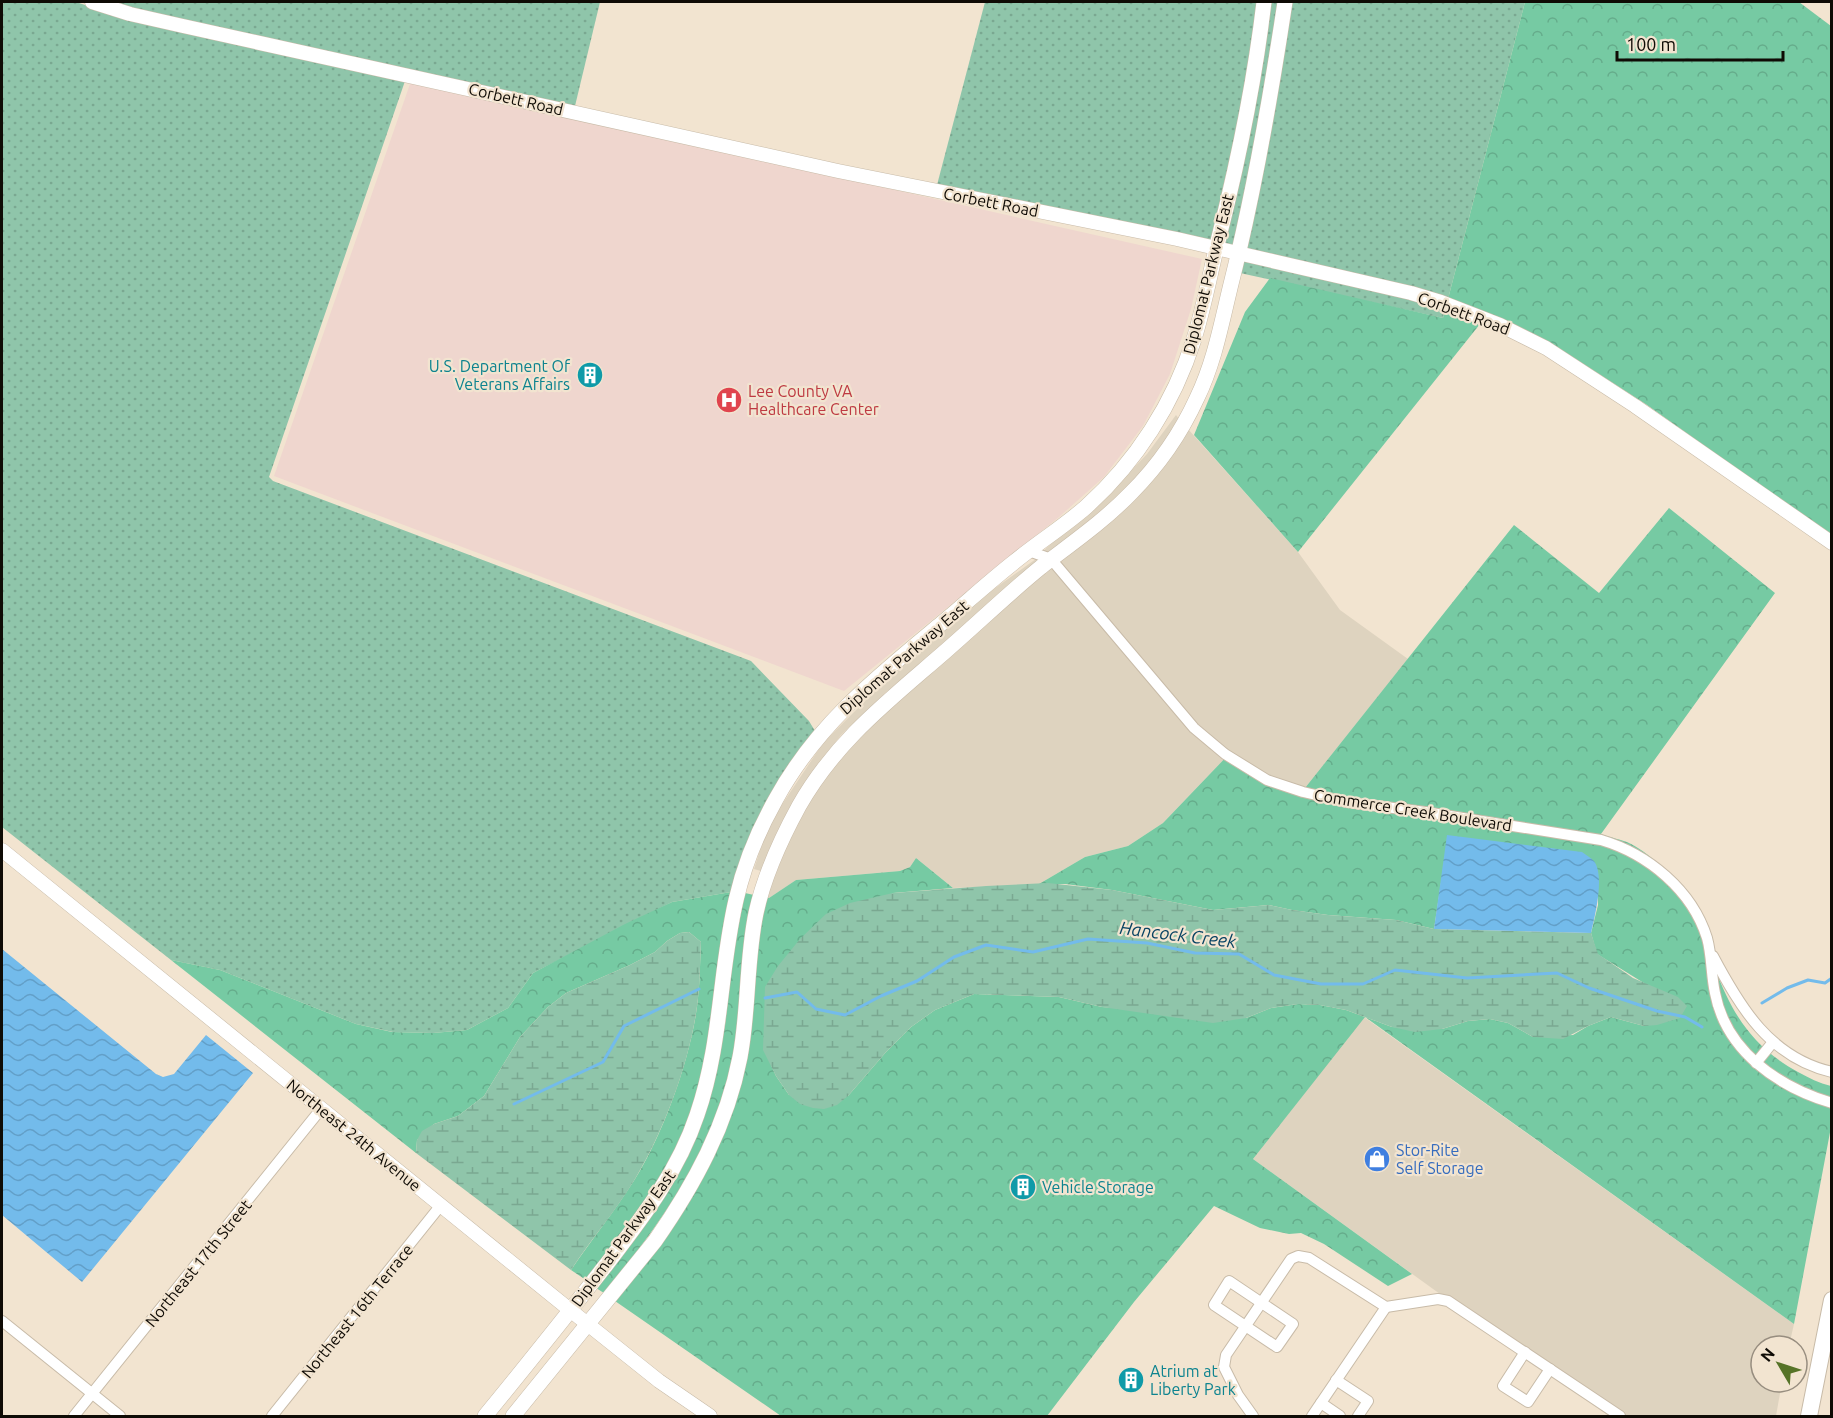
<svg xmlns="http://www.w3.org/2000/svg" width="1833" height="1418" viewBox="0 0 1833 1418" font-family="Ubuntu,sans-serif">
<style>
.commercial{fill:#ded3bf}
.medical{fill:#efd6ce}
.grass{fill:url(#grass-dots)}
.forest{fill:url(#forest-crowns)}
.wetland{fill:url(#wetland-marsh)}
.water{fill:url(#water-waves)}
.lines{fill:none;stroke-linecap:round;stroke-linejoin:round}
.stream{stroke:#73bbeb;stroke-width:3}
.minor-casing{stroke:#c8bba8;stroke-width:12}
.tertiary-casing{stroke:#c8bba8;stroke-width:15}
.secondary-casing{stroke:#c8bba8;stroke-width:16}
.primary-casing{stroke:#c8bba8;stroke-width:18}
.minor{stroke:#fff;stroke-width:10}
.tertiary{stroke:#fff;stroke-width:14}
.secondary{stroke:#fff;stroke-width:15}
.primary{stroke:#fff;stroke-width:16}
.labels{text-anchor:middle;stroke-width:4.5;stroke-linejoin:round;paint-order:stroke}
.street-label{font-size:16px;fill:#0f0b05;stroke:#f2e4d0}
.culture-label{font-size:16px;fill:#0d838f;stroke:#f2e4d0;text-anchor:start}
.health-label{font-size:16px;fill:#be3a42;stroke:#f2e4d0;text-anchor:start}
.shop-label{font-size:16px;fill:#366cbe;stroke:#f2e4d0;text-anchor:start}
.water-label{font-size:18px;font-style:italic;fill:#084363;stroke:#f2e4d0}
</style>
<defs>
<pattern id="grass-dots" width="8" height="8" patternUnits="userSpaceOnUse" patternTransform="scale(1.5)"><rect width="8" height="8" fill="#8fc5aa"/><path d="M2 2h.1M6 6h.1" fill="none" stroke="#7aa891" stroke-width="1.8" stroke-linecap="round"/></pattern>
<pattern id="forest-crowns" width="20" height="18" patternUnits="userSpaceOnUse" patternTransform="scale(1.5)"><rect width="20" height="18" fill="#76caa3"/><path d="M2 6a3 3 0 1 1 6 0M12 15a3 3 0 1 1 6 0" fill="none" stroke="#65ac8b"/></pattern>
<pattern id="wetland-marsh" width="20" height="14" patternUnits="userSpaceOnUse" patternTransform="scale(1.5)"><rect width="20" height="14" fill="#8fc5aa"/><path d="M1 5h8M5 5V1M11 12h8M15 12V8" fill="none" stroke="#7aa891"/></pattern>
<pattern id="water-waves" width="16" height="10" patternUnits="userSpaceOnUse" patternTransform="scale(1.5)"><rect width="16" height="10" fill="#73bbeb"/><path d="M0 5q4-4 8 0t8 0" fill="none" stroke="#629fc8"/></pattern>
</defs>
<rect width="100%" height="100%" fill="#f2e4d0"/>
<g class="commercial">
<path d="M1176,415L1179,419L1162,445L1140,474L1116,499L886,692L841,735L813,771L761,871L754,869L764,838L775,815L823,743L890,676L987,594L1040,556L1042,552L1123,479L1147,454Z"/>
<path d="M1188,429L1298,552L1340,610L1408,659L1305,788L1274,778L1230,753L1163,823L1128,846L1085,857L1039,884L953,888L916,858L910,867L900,871L796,880L769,898L766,897L793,831L813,795L851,744L953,653Z"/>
<path d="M1364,1017L1794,1324L1789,1346H1761V1382H1782L1776,1416H1609L1253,1159Z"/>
</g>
<path class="medical" d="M411,81L1202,259L1191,309L1170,374L1143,426L1104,477L1059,517L844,691L274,476Z"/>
<g class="grass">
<path d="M4,2H76L88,6L405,81L269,477L273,481L751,661L809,721L815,731L731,892L672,902L533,973L508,1008L467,1030L433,1033L393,1032L356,1024L220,970L171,960L2,827V7Z"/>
<path d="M111,2H600L575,106L184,20L132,8Z"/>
<path d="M985,2H1258L1240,113L1211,241L937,185Z"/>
<path d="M1271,2H1278L1259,124L1233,247L1223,244Z"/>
<path d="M1291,2H1525L1448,299L1246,250Z"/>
<path d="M1243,261L1410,299L1445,310L1443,318L1240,273Z"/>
</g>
<g class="forest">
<path d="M1525,2H1799L1831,26V536L1647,405L1549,342L1489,314L1448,299Z"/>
<path d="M1270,278L1443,318L1445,310L1480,324L1298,552L1194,435L1245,312Z"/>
<path d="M1669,508L1775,593L1601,834C1610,838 1622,839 1631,844C1650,853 1683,885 1693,904C1702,924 1707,947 1715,968C1732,1015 1754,1048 1798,1072C1809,1078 1819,1083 1831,1086V1127L1794,1324L1365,1017L1253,1159L1412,1274L1388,1286L1324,1244L1301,1233L1289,1234L1260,1228L1214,1206L1134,1302L1047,1416H781L615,1301L712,1159L766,897L769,898L796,880L900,871L910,867L916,858L953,888L893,893L771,1065L776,1076L789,1095L848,1096L886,1052L911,1027L935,1010L974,994L1059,997L1102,1007L1246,1018L1271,1008L1298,1004L1320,1005L1346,1010L1392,1027L1442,1029L1468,1021L1490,1019L1508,1023L1533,1037L1573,1035L1588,1026L1611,1017L1644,1026L1647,985L1597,954L1591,933L1598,905V874L1448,836L1434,929L1396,920L1328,915L1292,910L1269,905L1213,910L1112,890L1065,884H1039L1085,857L1128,846L1163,823L1230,753L1274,778L1305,788L1514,525L1599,593Z"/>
<path d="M731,892C720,974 714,1061 682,1137C660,1190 620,1235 586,1280L571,1270C591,1240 615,1211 635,1179C664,1133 693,1052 698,998C700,979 700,961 701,942L689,932L680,933L667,941L655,952L630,965L566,993L548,1007L520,1037L484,1096L458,1116L434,1124L417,1140L416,1153L171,960L220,970L356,1024L392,1032L433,1033L467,1030L508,1008L533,973L625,924L672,902Z"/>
<path d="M745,893L754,895C747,955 744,1018 729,1076C708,1159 657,1228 604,1293L596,1288L710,1095L725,1025L733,953Z"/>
</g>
<g class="wetland">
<path d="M1048,883L1112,890L1213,910L1269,905L1292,910L1328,915L1396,920L1434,929L1591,933L1598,954L1633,978L1678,997L1687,1006L1680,1018L1657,1025L1644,1026L1611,1017L1588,1026L1563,1039L1533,1037L1508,1023L1490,1019L1468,1021L1442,1029L1415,1032L1392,1027L1346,1010L1320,1005L1298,1004L1271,1008L1246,1018L1213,1023L1102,1007L1059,997L974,994L935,1010L911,1027L886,1052L848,1096L837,1105L824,1109L813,1108L800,1104L789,1095L776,1076L763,1050L765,987L778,966L800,939L826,914L850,903L893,893L986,886Z"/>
<path d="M689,932L701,942C700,961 700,979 698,998C692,1056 665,1129 635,1179C616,1211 591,1239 571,1270L416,1153L417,1140L422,1131L434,1124L458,1116L484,1096L520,1037L548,1007L566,993L630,965L655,952L667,941L680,933Z"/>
</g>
<g class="water">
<path d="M1447,835L1582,852C1586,855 1591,858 1594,861C1605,876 1595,916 1591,933L1434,929Z"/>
<path d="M2,949L156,1074L163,1077L174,1074L206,1035L253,1073L82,1282L2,1215Z"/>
</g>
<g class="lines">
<g class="stream">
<path d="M765,998L797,992L816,1009L845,1015L881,996L917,981L954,957L986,945L1033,952L1088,939L1147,943L1195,953L1239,954L1274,975L1321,984H1363L1395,970L1467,978L1557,973L1589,988L1657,1011L1685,1017L1702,1027"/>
<path d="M1762,1003L1787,988L1808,980L1825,983L1832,978"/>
<path d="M514,1104L603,1062L624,1026L699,989"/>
</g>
<defs>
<g id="minor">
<path d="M1029,551L1051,559L1194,728L1225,754L1267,780L1303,792L1346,802L1425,812L1601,840C1648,854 1692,890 1707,938C1712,956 1711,975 1715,993C1726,1051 1778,1087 1832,1103"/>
<path d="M1713,956C1740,1007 1770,1058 1832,1072"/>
<path d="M1756,1063L1773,1042"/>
<path d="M1229,1281L1293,1324L1277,1347L1214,1305Z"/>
<path d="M2,1321L120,1416"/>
<path d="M1525,1352L1503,1386L1528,1402L1550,1369"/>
<path d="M1336,1380L1368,1401L1358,1416"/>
<path d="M1321,1403L1340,1416"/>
<path d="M74,1416L321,1109"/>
<path d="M272,1416L441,1205"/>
<path d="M1253,1416L1238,1395L1224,1367L1226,1355L1291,1259L1298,1256L1309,1258L1386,1307L1438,1299L1448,1301L1620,1416"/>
<path d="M1312,1416L1386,1307"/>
</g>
<g id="tertiary">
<path d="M92,2L130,14L183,26L838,171L1177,239L1411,293L1441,302L1500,325L1546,348L1635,406L1832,543"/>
<path d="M2,850L570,1310L659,1381L710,1416"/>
</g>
<g id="secondary">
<path d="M485,1416C526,1366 566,1316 606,1265C642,1218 678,1172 697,1115C722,1043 719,973 736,900C744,865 758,831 776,799C817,724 878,676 942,623C966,603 989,582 1013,563C1036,544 1063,527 1086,507C1136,462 1174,403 1194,339C1205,304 1211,268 1220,233C1239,157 1255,79 1264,2"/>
<path d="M513,1416L655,1241C694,1185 727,1125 740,1057C749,1010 746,961 756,913C764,876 781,839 799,806C837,739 892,698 948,649C979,622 1009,593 1041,567C1072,543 1104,521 1131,493C1158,466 1181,433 1197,398C1215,361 1222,320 1232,280C1255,188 1271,95 1285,2"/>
</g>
<path id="primary" d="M1809,1416L1832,1300"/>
</defs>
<use href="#minor" class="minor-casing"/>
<use href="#tertiary" class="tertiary-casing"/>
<use href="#secondary" class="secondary-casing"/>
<use href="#primary" class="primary-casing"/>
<use href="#minor" class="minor"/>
<use href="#tertiary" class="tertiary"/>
<use href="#secondary" class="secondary"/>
<use href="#primary" class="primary"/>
</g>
<defs>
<symbol id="building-disc" viewBox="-11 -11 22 22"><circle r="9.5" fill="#0f9aa8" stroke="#f2e4d0"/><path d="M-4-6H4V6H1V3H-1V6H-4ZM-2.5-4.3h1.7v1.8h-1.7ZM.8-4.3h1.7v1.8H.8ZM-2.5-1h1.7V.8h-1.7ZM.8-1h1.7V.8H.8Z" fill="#fff"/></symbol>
<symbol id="hospital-disc" viewBox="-11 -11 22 22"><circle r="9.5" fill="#e0444e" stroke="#f2e4d0"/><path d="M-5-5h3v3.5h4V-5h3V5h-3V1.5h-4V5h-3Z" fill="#fff"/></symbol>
<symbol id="shop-disc" viewBox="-11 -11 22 22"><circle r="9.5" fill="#3f7fe0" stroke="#f2e4d0"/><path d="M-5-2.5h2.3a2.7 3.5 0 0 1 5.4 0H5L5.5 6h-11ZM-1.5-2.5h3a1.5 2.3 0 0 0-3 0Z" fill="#fff"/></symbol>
</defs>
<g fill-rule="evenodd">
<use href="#building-disc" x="575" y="360" width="30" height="30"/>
<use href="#hospital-disc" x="714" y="385" width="30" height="30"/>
<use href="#shop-disc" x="1362" y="1144" width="30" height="30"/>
<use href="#building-disc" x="1008" y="1172" width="30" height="30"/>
<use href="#building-disc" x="1116" y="1365" width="30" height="30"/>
</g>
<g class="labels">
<g class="street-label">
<text transform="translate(516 99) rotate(13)" y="6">Corbett Road</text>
<text transform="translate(991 202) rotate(11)" y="6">Corbett Road</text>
<text transform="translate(1208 274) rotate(-76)" y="6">Diplomat Parkway East</text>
<text transform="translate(1464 313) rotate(20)" y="6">Corbett Road</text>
<text transform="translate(904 657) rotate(-41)" y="6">Diplomat Parkway East</text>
<text transform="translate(1413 810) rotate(9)" y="6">Commerce Creek Boulevard</text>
<text transform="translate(354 1135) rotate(39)" y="6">Northeast 24th Avenue</text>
<text transform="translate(623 1238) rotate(-54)" y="6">Diplomat Parkway East</text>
<text transform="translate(198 1263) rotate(-51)" y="6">Northeast 17th Street</text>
<text transform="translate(357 1311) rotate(-51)" y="6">Northeast 16th Terrace</text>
</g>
<g class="culture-label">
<text x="570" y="372" text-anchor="end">U.S. Department Of<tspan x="570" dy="18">Veterans Affairs</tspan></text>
<text x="1042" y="1193">Vehicle Storage</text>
<text x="1150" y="1377">Atrium at<tspan x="1150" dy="18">Liberty Park</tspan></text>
</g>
<g class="health-label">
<text x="748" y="397">Lee County VA<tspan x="748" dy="18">Healthcare Center</tspan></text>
</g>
<g class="shop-label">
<text x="1396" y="1156">Stor-Rite<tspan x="1396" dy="18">Self Storage</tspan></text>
</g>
<g class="water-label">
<text transform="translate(1178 935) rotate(7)" y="6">Hancock Creek</text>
</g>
</g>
<rect width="1833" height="1418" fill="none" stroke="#0f0b05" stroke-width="6"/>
<g transform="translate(1779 1364) rotate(309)"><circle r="28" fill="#f2e4d0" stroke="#978d7f" stroke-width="1.5"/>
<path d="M0-4.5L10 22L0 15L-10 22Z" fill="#567327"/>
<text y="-9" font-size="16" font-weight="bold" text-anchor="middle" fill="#0f0b05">N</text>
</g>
<path d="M1617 51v9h166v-9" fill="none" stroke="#0f0b05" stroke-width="3"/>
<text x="1626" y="51" font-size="18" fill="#0f0b05" stroke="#f2e4d0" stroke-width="4.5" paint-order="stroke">100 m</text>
</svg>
